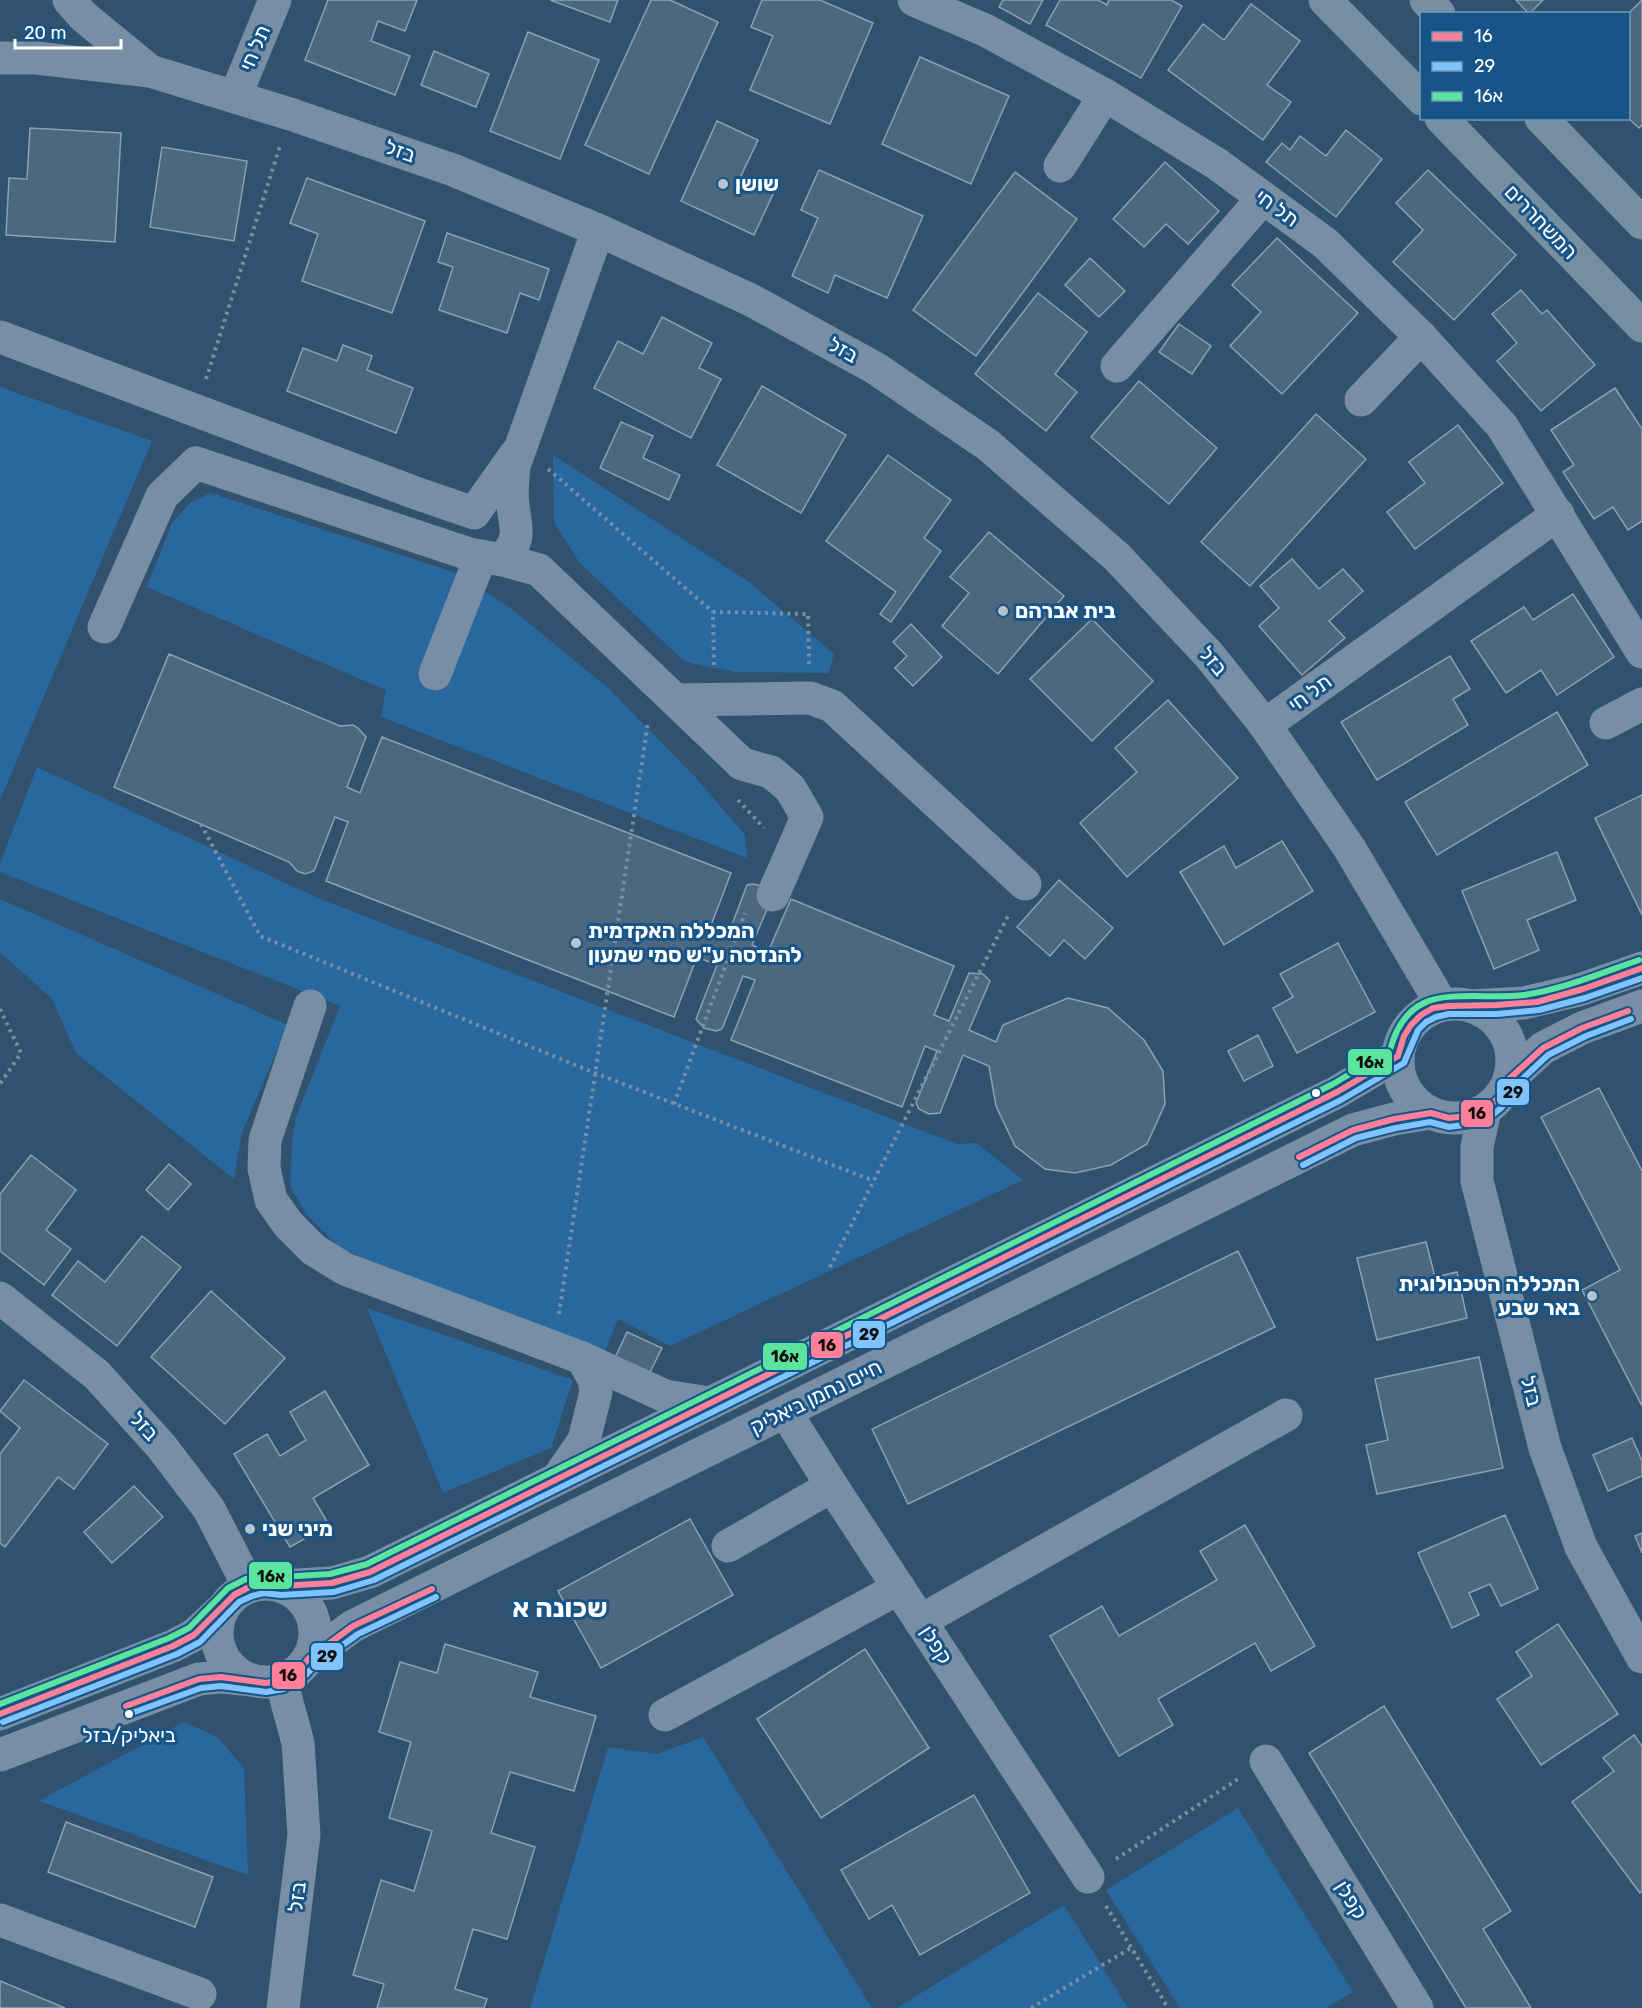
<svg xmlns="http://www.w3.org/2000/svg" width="1642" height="2008" viewBox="0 0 1642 2008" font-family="Rubik,'Noto Sans Hebrew',sans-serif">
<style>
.green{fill:#28689e}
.building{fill:#4d687e;stroke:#8ba0b1;stroke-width:1.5}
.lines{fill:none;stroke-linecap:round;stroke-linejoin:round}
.path{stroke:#778ea4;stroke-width:4;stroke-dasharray:3 4.5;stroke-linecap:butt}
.minor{stroke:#778ea4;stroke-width:33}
.major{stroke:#768ea1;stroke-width:33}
.bus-1-casing{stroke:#175487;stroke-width:10}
.bus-2-casing{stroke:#175487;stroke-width:10}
.bus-3-casing{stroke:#175487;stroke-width:10}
.bus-1{stroke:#ff8098;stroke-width:6}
.bus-2{stroke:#80c4ff;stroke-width:6}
.bus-3{stroke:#5ae49d;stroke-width:6}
.poi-dot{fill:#b7c2cc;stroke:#175487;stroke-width:2}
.bus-dot{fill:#fff;stroke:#175487;stroke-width:2}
.labels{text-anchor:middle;stroke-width:6;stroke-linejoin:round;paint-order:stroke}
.bus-label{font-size:20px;fill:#fff;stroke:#175487}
.street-label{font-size:21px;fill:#fff;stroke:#175487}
.poi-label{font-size:21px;font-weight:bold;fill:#fff;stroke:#175487;text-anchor:start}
.district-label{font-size:27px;font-weight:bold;fill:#fff;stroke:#175487}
.line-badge{stroke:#175487;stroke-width:2}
.pale-badge-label{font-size:16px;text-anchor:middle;font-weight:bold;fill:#111}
</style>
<rect width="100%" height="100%" fill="#30526e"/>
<g class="green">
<path d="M0,387L152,441L0,800Z"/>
<path d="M553,455L749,582L834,654L829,673L735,672L685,662L579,562L554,522Z"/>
<path d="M210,493L453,572L509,607L607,687L696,778L745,835L747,858L381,717L386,690L147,587L172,523L190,503Z"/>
<path d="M37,767L320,899L957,1144L976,1143L1023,1180L670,1346L618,1319L602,1359L340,1248L307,1215L290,1186L292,1143L296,1117L340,1006L0,872V864Z"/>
<path d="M0,899L288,1025L242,1132L234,1179L76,1053L52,999L0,952Z"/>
<path d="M367,1308L573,1380L551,1448L443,1493Z"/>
<path d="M184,1722L217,1737L244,1768L248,1875L39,1801Z"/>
<path d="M703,1737L872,2008H530L608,1747L657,1754Z"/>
<path d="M1238,1808L1353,1992L1326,2008H1180L1106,1890Z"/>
<path d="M1064,1905L1128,2008H897Z"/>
</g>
<g class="building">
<path d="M328,0H417L405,31L378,21L371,41L410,56L395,95L305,60Z"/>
<path d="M550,0H618L610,22Z"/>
<path d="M651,0H670L718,22L649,174L585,145Z"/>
<path d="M762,0H820L873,23L830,124L750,90L773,36L751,27Z"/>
<path d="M1003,0H1043L1030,24L999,7Z"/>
<path d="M1060,0H1098L1107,5L1109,0H1171L1182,6L1141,78L1046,25Z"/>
<path d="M1516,0H1543L1529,14Z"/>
<path d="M1642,0V125L1639,128L1628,118V14Z"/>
<path d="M1251,4L1300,41L1267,85L1291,102L1263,140L1168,70L1203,24L1224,40Z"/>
<path d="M528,32L599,60L560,159L490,131Z"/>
<path d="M434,51L489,74L476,107L421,85Z"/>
<path d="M920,57L1009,96L971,184L882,144Z"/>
<path d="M717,121L758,140L741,176L774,192L754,235L681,201Z"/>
<path d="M30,128L121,133L115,242L6,235L9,178L27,179Z"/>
<path d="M1346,130L1382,159L1336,217L1266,162L1282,143L1290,150L1300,136L1326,156Z"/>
<path d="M162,147L247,161L234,241L150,227Z"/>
<path d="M1165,162L1219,211L1188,244L1166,224L1144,247L1113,219Z"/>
<path d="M819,170L923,216L887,298L835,275L828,293L792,276L818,218L801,210Z"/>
<path d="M1428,170L1516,255L1454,320L1393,262L1423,230L1396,203Z"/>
<path d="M1015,172L1077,219L976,356L913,310Z"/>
<path d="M307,178L425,221L392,313L302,281L318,234L290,223Z"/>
<path d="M447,233L549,269L539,300L520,293L507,333L439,310L453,267L438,262Z"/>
<path d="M1277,238L1358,313L1282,394L1230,346L1261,312L1232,285Z"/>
<path d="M1090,258L1125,291L1099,317L1065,285Z"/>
<path d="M1521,290L1542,314L1547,310L1595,365L1541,411L1497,361L1517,343L1492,314Z"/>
<path d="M1038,293L1087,332L1055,374L1077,392L1046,431L975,374Z"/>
<path d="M662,317L712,343L699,368L721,379L691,438L594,388L618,341L643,354Z"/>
<path d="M1179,324L1211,346L1192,374L1159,352Z"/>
<path d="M343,345L372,356L367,370L413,388L396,433L287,391L303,348L337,361Z"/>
<path d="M1139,381L1217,448L1169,504L1091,437Z"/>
<path d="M762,386L846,435L801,513L717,465Z"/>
<path d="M1615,388L1642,429V521L1628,530L1613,507L1594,519L1563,472L1574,465L1551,430Z"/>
<path d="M1316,414L1366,459L1250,586L1201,542Z"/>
<path d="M621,422L653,436L643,458L680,475L669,500L600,468Z"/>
<path d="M1458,425L1503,483L1415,549L1387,512L1425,483L1409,462Z"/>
<path d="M888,455L951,500L924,538L941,551L891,622L880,614L896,592L826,541Z"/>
<path d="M989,532L1064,596L998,674L942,626L969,593L950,577Z"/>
<path d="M1292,559L1319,589L1343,569L1363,591L1329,621L1345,638L1302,675L1259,626L1279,608L1260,586Z"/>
<path d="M1573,594L1614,657L1557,695L1541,670L1506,693L1471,641L1524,607L1533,620Z"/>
<path d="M1092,619L1153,681L1092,741L1030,679Z"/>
<path d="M911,624L942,657L913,686L895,668L907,656L893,642Z"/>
<path d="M169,654L340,726L353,725L358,728L366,737L347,787L360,793L382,737L731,873L710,928L728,935L747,885L753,884L764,886L773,895L752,945L768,952L791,899L954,966L934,1015L949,1021L969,973L983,974L990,981L969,1030L996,1042L1003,1025L1068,998L1108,1008L1144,1040L1163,1071L1165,1104L1147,1144L1111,1165L1075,1173L1045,1169L1015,1146L996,1106L989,1066L963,1055L940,1113L929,1114L919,1109L916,1103L937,1051L925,1046L902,1107L731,1040L755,980L743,976L722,1029L716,1031L704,1028L696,1019L717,965L697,957L674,1017L326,881L348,822L335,817L314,871L305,874L297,871L289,862L114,787Z"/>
<path d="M1450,656L1470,689L1453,699L1468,725L1377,780L1341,722Z"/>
<path d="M1168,700L1238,778L1127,877L1080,823L1137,772L1115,748Z"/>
<path d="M1557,712L1588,765L1437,855L1405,802Z"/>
<path d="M1642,795V915L1595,818Z"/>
<path d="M1282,841L1313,891L1224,945L1180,872L1224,846L1236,868Z"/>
<path d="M1557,852L1576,900L1527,920L1539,950L1494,969L1462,891Z"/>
<path d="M1059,880L1113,928L1085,959L1064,940L1050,956L1017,927Z"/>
<path d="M1338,943L1375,1012L1297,1053L1273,1008L1293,997L1280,974Z"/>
<path d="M1258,1035L1273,1066L1244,1081L1228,1051Z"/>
<path d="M1599,1088L1642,1171V1406L1582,1290L1620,1270L1541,1117Z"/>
<path d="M31,1155L76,1190L46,1230L71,1249L44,1285L0,1251V1194Z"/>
<path d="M169,1164L191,1184L168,1210L146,1190Z"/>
<path d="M142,1236L181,1267L117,1346L52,1295L78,1261L105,1282Z"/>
<path d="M1426,1242L1435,1277L1457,1272L1467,1318L1377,1340L1357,1258Z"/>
<path d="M1238,1251L1275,1327L908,1504L872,1429Z"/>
<path d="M211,1291L285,1358L225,1424L151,1357Z"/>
<path d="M627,1332L662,1348L647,1378L613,1362Z"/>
<path d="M1479,1357L1503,1468L1377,1494L1366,1445L1388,1440L1375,1379Z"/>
<path d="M24,1380L108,1444L74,1489L58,1477L5,1547L0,1543V1454L20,1428L0,1411Z"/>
<path d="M325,1391L369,1465L313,1498L329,1525L290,1547L234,1454L267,1434L280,1456L306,1440L290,1412Z"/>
<path d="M1632,1438L1642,1461V1476L1608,1491L1593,1455Z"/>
<path d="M134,1486L163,1517L112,1563L84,1532Z"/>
<path d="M1505,1515L1538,1589L1501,1606L1490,1584L1469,1593L1479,1615L1452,1628L1418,1553Z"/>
<path d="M690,1519L733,1595L601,1668L558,1591Z"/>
<path d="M1245,1525L1315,1646L1271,1671L1255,1643L1158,1699L1173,1725L1119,1756L1050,1636L1102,1606L1119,1636L1217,1580L1200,1551Z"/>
<path d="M1642,1533V1553L1635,1536Z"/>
<path d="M1558,1624L1618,1714L1541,1765L1497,1699L1532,1676L1516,1652Z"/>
<path d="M445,1644L538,1672L530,1697L596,1716L574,1791L510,1772L491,1833L535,1847L507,1939L473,1929L455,1989L487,1999L484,2008H377L384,1984L353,1975L381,1880L414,1891L432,1831L389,1818L411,1742L379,1732L400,1662L437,1673Z"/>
<path d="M865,1649L929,1748L821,1818L757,1719Z"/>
<path d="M1384,1706L1511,1911L1483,1929L1531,2008H1466L1309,1753Z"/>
<path d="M1634,1735L1642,1746V1891L1640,1893L1572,1802L1614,1771L1603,1758Z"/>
<path d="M974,1795L1030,1893L920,1955L892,1905L869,1919L841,1870Z"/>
<path d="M66,1822L213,1877L195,1927L48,1872Z"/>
<path d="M0,1981L65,2008H0Z"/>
</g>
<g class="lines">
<g class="path">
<path d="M206,379L280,146"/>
<path d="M548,469L713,612"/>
<path d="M714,665L713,612L808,614L809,665"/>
<path d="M738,800L764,828"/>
<path d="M201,824L260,936L595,1073L874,1181"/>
<path d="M0,1009L21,1053L0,1084"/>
<path d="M674,1104L745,913"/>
<path d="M830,1267L1009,914"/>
<path d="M559,1314L648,722"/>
<path d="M1116,1859L1238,1779"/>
<path d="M1106,1906L1168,2008"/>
<path d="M1031,2008L1131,1948"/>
</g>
<g class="minor">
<path d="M69,0L83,16L150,71"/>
<path d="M914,0L985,30L1105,95L1217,164L1325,243L1421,337L1502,426L1642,652"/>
<path d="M0,58H36L150,71L290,114L453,170L598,230L751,300L875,368L988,445L1117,557L1209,655L1265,725L1350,849L1442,1005"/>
<path d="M235,97L275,0"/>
<path d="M1060,166L1105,95"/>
<path d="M0,337L413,492L474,513L515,455"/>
<path d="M1117,366L1263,198"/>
<path d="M1361,400L1421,337"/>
<path d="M503,560L539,570L742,764L771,772L790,788L807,817L773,895"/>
<path d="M104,627L162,496L196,463L469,554L503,560C522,535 516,533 513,505C511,493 513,479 514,466L598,230"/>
<path d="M435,674L481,556"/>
<path d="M676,700L810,698L832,706L1025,884"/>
<path d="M1606,723L1642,704"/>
<path d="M1265,725L1558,514"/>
<circle cx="1455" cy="1061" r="57"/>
<path d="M310,1006L265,1140L264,1168L271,1200L288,1224L314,1250L345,1269L582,1358L665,1396L710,1403"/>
<path d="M1470,1006L1524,1003L1579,990L1642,968"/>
<path d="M1509,1079L1543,1048L1582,1028L1642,1006"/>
<path d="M1485,1110L1477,1147V1181L1545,1448L1581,1547L1642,1657"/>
<path d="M0,1298L97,1375L161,1446L209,1509L249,1587"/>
<path d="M786,1413L832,1486L1088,1877"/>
<path d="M558,1478L584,1440L596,1392L594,1379L582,1358"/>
<path d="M728,1546L832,1486"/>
<circle cx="266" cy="1633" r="49"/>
<path d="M280,1586L332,1583L370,1572L1337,1092L1398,1056"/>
<path d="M920,1621L1286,1415"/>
<path d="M308,1659L353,1626L1353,1130L1394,1119L1431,1113"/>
<path d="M281,1680L298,1743L304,1835L283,2008"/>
<path d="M0,1714L173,1646L194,1635L223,1608"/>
<path d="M665,1715L899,1588"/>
<path d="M0,1755L199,1679L221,1677L252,1680"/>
<path d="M1266,1761L1417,2008"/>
<path d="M0,1920L200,1994"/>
</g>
<g class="major">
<path d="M1325,0L1422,99"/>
<path d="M1426,0L1439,14"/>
<path d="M1441,118L1642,326"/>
<path d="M1541,118L1642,223"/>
</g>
<defs>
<g id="bus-1">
<path d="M1299,1157L1353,1130L1394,1119L1431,1113L1449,1118L1474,1115L1485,1110L1495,1101L1504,1091L1509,1079L1543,1048L1582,1028L1628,1011"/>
<path d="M126,1706L199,1679L221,1677L266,1683L281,1680L301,1668L308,1659L353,1626L432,1589"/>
<path d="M0,1714L173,1646L194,1635L234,1595L249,1587L264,1584L280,1586L332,1583L370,1572L1337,1092L1398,1056L1404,1036L1411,1025L1421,1015L1433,1008L1449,1006L1497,1005L1537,1002L1583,989L1642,968"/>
</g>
<g id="bus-2">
<path d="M1303,1165L1356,1138L1396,1128L1430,1122L1449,1127L1478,1123L1490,1117L1501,1108L1511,1096L1517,1084L1548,1055L1586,1036L1631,1019"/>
<path d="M129,1714L201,1688L221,1686L266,1692L284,1689L306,1675L314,1666L358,1634L436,1597"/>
<path d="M3,1722L177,1654L200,1642L239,1602L252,1596L264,1593L281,1595L334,1592L374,1580L1341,1100L1404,1063L1418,1030L1426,1022L1436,1017L1449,1014H1497L1539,1010L1585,998L1642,978"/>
</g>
<path id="bus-3" d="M0,1704L169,1638L189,1628L228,1588L246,1579L263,1575L280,1577L330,1574L367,1564L1333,1084L1390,1050C1395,1031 1405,1012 1424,1003C1446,991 1496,999 1524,995C1564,989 1601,973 1639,960"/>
</defs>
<use href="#bus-1" class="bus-1-casing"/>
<use href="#bus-2" class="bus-2-casing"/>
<use href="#bus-3" class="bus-3-casing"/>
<use href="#bus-1" class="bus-1"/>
<use href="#bus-2" class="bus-2"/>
<use href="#bus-3" class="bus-3"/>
</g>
<g class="poi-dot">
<circle cx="723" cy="184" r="6"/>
<circle cx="1003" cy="611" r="6"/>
<circle cx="576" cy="943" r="6"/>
<circle cx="1592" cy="1296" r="6"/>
<circle cx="250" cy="1529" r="6"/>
</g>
<g class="bus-dot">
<circle cx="1316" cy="1093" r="5"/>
<circle cx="129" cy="1714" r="5"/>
</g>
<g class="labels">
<g class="bus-label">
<text x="129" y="1742">ביאליק/בזל</text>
</g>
<g class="street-label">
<text transform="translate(255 48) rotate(-67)" y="7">תל חי</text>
<text transform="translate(400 151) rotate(19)" y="7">בזל</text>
<text transform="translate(1277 208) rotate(36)" y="7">תל חי</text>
<text transform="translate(1541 222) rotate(46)" y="7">המשחררים</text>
<text transform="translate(843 350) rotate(29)" y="7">בזל</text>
<text transform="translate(1213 661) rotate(50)" y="7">בזל</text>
<text transform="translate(1310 693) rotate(-36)" y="7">תל חי</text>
<text transform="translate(1531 1391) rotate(76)" y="7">בזל</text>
<text transform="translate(816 1397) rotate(-26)" y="7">חיים נחמן ביאליק</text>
<text transform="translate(144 1426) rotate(47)" y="7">בזל</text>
<text transform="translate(936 1645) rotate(57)" y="7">קפלן</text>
<text transform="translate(297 1897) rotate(-83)" y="7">בזל</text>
<text transform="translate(1351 1900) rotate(58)" y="7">קפלן</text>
</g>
<g class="poi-label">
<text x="735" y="191">שושן</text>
<text x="1015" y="618">בית אברהם</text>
<text x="588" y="938">המכללה האקדמית<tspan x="588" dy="24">להנדסה ע"ש סמי שמעון</tspan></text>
<text x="1580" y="1291" text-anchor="end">המכללה הטכנולוגית<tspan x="1580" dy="24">באר שבע</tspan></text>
<text x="262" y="1536">מיני שני</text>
</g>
<g class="district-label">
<text x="560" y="1617">שכונה א</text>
</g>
</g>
<g class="line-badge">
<rect x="1347" y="1048" width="46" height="28" rx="6" fill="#5ae49d"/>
<rect x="1496" y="1078" width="34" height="28" rx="6" fill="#80c4ff"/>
<rect x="1460" y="1099" width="34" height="29" rx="6" fill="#ff8098"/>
<rect x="852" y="1320" width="34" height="29" rx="6" fill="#80c4ff"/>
<rect x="810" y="1331" width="34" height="28" rx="6" fill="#ff8098"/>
<rect x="762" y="1342" width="46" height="29" rx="6" fill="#5ae49d"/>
<rect x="248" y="1561" width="45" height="29" rx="6" fill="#5ae49d"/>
<rect x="310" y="1642" width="34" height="29" rx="6" fill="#80c4ff"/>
<rect x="271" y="1661" width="35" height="29" rx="6" fill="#ff8098"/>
</g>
<g class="pale-badge-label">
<text x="1370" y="1068">16א</text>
<text x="1513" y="1098">29</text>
<text x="1477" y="1119">16</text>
<text x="869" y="1340">29</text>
<text x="827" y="1351">16</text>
<text x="785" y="1362">16א</text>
<text x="271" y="1582">16א</text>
<text x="327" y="1662">29</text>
<text x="288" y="1681">16</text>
</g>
<rect x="1420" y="12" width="210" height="108" fill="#175487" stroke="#7498b7" stroke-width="1.5"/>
<rect x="1432" y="32" width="30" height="9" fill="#ff8098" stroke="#7498b7" stroke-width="1.5"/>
<text x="1474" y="42" font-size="18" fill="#ffffff">16</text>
<rect x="1432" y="62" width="30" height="9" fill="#80c4ff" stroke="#7498b7" stroke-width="1.5"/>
<text x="1474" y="72" font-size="18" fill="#ffffff">29</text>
<rect x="1432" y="92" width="30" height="9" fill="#5ae49d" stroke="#7498b7" stroke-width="1.5"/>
<text x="1474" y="102" font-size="18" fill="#ffffff">16א</text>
<path d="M15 39v9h106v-9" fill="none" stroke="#ffffff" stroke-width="3"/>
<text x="24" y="39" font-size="18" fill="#ffffff" stroke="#175487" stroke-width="4.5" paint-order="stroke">20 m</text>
</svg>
